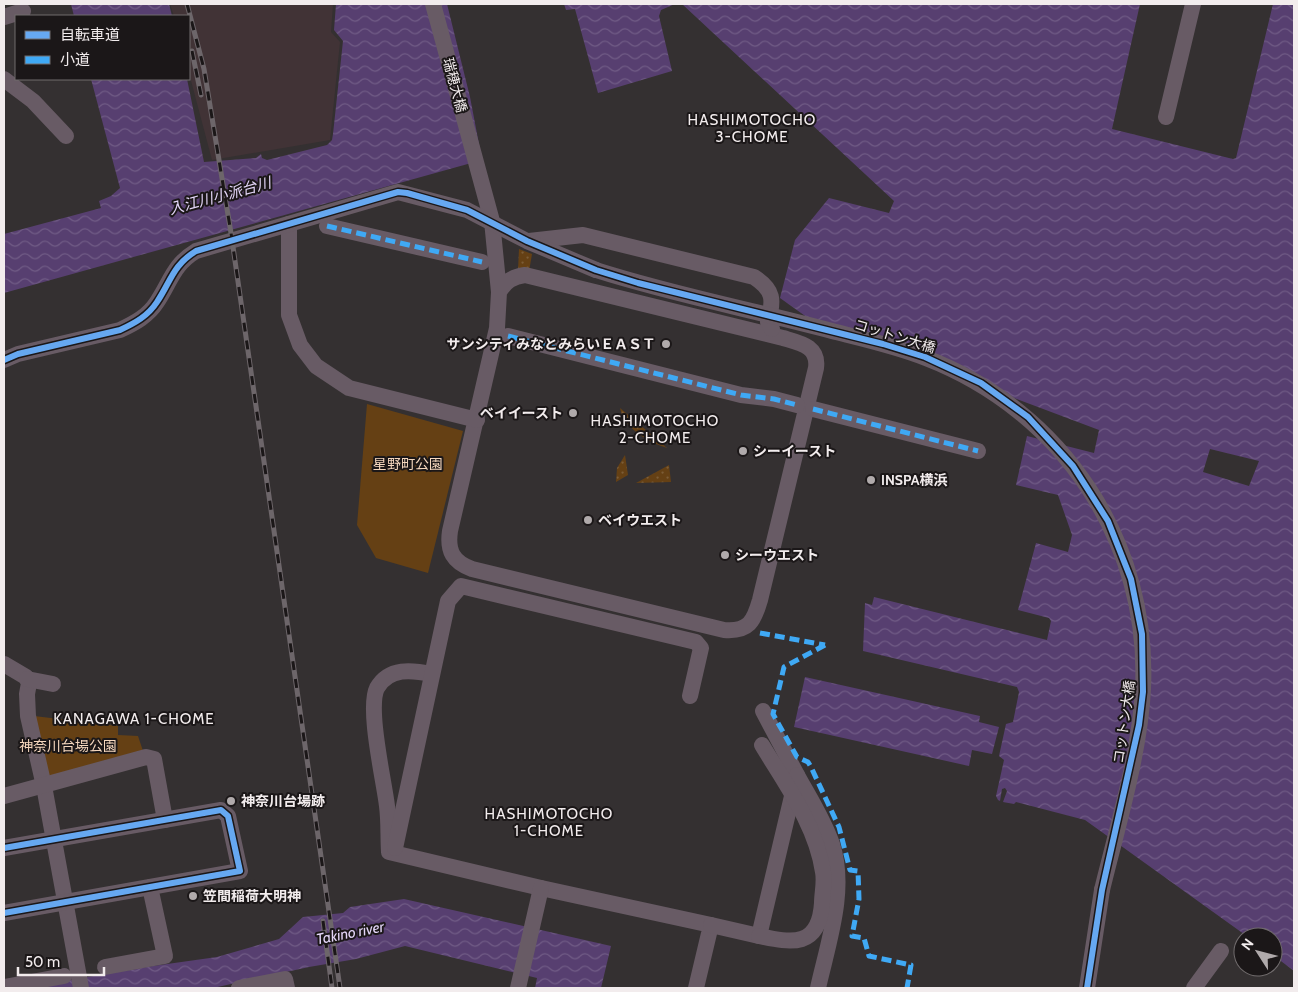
<svg xmlns="http://www.w3.org/2000/svg" width="1298" height="992" viewBox="0 0 1298 992" font-family="Cabin,'Noto Sans JP',sans-serif">
<style>
.built{fill:#413336}
.grass{fill:url(#grass-dots)}
.park{fill:#654014}
.water{fill:url(#water-waves);fill-rule:evenodd}
.lines{fill:none;stroke-linecap:round;stroke-linejoin:round}
.minor{stroke:#685b65;stroke-width:16}
.rail-casing{stroke:#6d666a;stroke-width:5}
.rail{stroke:#1b1718;stroke-width:3;stroke-dasharray:9;stroke-linecap:butt}
.minor-bridge{stroke:#685b65;stroke-width:16}
.quiet{stroke:#3fa9f5;stroke-width:5;stroke-dasharray:10 5;stroke-linecap:butt}
.cycleway-casing{stroke:#1b1718;stroke-width:9}
.cycleway{stroke:#66a8f1;stroke-width:6}
.poi-dot{fill:#b0aaab;stroke:#1b1718;stroke-width:2}
.labels{text-anchor:middle;stroke-width:4;stroke-linejoin:round;paint-order:stroke}
.street-label{font-size:14px;fill:#f2eced;stroke:#1b1718}
.poi-label{font-size:14px;font-weight:bold;fill:#f2eced;stroke:#1b1718;text-anchor:start}
.park-label{font-size:14px;fill:#f6d8be;stroke:#1b1718}
.neighbourhood-label{font-size:15px;letter-spacing:1px;fill:#f2eced;stroke:#1b1718}
.water-label{font-size:15px;font-style:italic;fill:#e4d6f8;stroke:#1b1718}
</style>
<defs>
<pattern id="grass-dots" width="8" height="8" patternUnits="userSpaceOnUse" patternTransform="scale(1.25)"><rect width="8" height="8" fill="#654014"/><path d="M2 2h.1M6 6h.1" fill="none" stroke="#7c5c36" stroke-width="1.8" stroke-linecap="round"/></pattern>
<pattern id="water-waves" width="16" height="10" patternUnits="userSpaceOnUse" patternTransform="scale(1.25)"><rect width="16" height="10" fill="#573f70"/><path d="M0 5q4-4 8 0t8 0" fill="none" stroke="#705b85"/></pattern>
</defs>
<rect width="100%" height="100%" fill="#343031"/>
<path class="built" d="M170,4H333L331,32L340,42L330,140L212,160L189,73V16H174Z"/>
<g class="grass">
<path d="M519,249L532,254L529,271H518Z"/>
<path d="M620,408L667,448C649,442 624,429 620,408Z"/>
<path d="M625,455L628,475L616,482L617,468Z"/>
<path d="M669,465L671,482L636,483Z"/>
</g>
<g class="park">
<path d="M367,404L463,431L428,573L376,558L357,525Z"/>
<path d="M34,716L118,726V735L138,736L144,754L49,777Z"/>
</g>
<g class="water">
<path d="M71,4H169L172,16H74Z"/>
<path d="M336,4H447L470,97L482,160L4,293V234L101,208L99,201L111,196L120,188L91,79H187L204,162L256,158L261,154L262,158L267,160L327,145L332,140L333,134L343,41L334,30Z"/>
<path d="M564,4H675L661,10L659,16L672,71L598,93L575,9L566,10Z"/>
<path d="M682,4H1140L1112,129L1233,159L1236,158L1273,4H1294V971L1273,955V937H1248L1085,820L1016,802L1014,804L1003,802L1007,791L1005,788L1002,789L1000,801L998,800L996,796L1004,760L999,756L1006,724L1013,722L1019,692L1017,687L863,651L865,603L872,605L874,597L1047,640L1051,621L1049,618L1018,610L1036,543L1068,552L1072,535L1058,495L1016,485L1027,436L1094,453L1099,430L815,323L780,298L795,240L829,198L889,213L894,201ZM1210,449L1259,461L1249,486L1203,472Z"/>
<path d="M805,677L980,716L979,722L999,727L992,754L972,750L969,766L794,727Z"/>
<path d="M404,899L611,946L601,988H535L537,978L405,946L356,959L309,967L213,988H22L153,966L217,957L279,939L303,917L343,913L350,907Z"/>
</g>
<g class="lines">
<g class="minor">
<path d="M433,4L492,221L499,292L497,328L450,531C447,551 453,562 472,569L724,630C749,632 754,621 760,600L816,368C819,346 800,343 783,338L525,275C512,277 506,281 499,292"/>
<path d="M4,17L23,11"/>
<path d="M4,79L33,101L66,136"/>
<path d="M1166,117L1193,4"/>
<path d="M289,224V315L300,345L316,366L349,388L477,420"/>
<path d="M327,226L482,262"/>
<path d="M529,241L583,235L754,277C774,290 774,300 768,322L772,329"/>
<path d="M508,336L741,395L774,399L797,405"/>
<path d="M4,360L18,354L120,330C135,323 148,316 157,302C171,281 173,265 196,251L398,192L467,210L527,241L596,270"/>
<path d="M813,409L978,451"/>
<path d="M4,664L26,677L29,683L27,694L28,716L44,786L81,988"/>
<path d="M432,674C412,670 389,667 377,688C367,708 384,781 387,806C389,821 388,836 389,852L541,888L711,925L696,988"/>
<path d="M27,679L53,684"/>
<path d="M763,711L797,775"/>
<path d="M4,796L146,757L154,759L165,820"/>
<path d="M4,848L221,810L228,816L240,871L4,913"/>
<path d="M395,848L448,601L461,586L696,642L701,648L690,696"/>
<path d="M711,925L759,936L797,775C809,797 824,820 832,844C847,890 828,943 818,988"/>
<path d="M105,967L165,956L150,887"/>
<path d="M4,987L64,976"/>
<path d="M239,988L285,979L287,988"/>
<path d="M518,988L541,888"/>
<path d="M1087,988L1102,890"/>
<path d="M1194,988L1221,951"/>
</g>
<defs>
<g id="rail">
<path d="M187,4L204,69L231,233L340,988"/>
<path d="M192,51L201,95"/>
<path d="M323,921L332,988"/>
</g>
</defs>
<use href="#rail" class="rail-casing"/>
<use href="#rail" class="rail"/>
<g class="minor-bridge">
<path d="M596,270C674,295 754,310 832,331C864,339 896,346 926,358C1063,411 1150,542 1143,689C1140,753 1117,828 1102,890"/>
<path d="M759,936C792,943 819,948 822,903C822,893 825,882 823,872C816,825 786,785 762,745"/>
</g>
<g class="quiet">
<path d="M327,226L482,262"/>
<path d="M508,336L741,395L774,399L797,405"/>
<path d="M813,409L978,451"/>
<path d="M760,633L825,645"/>
<path d="M825,645L784,667L773,714L797,757L808,762L811,767L839,827L850,870L858,871L859,899L852,936L864,938L869,956L911,965L907,988"/>
</g>
<defs>
<g id="cycleway">
<path d="M4,360L18,354L120,330C135,323 148,316 157,302C171,281 173,265 196,251L398,192L407,193L467,210L527,241L596,270L638,283L883,344L925,357L981,383L1028,417L1073,466L1108,521L1131,579L1142,634L1143,692L1139,725L1102,890L1087,988"/>
<path d="M4,848L221,810L228,816L240,871L4,913"/>
</g>
</defs>
<use href="#cycleway" class="cycleway-casing"/>
<use href="#cycleway" class="cycleway"/>
</g>
<g class="poi-dot">
<circle cx="666" cy="344" r="5"/>
<circle cx="573" cy="413" r="5"/>
<circle cx="743" cy="451" r="5"/>
<circle cx="871" cy="480" r="5"/>
<circle cx="588" cy="520" r="5"/>
<circle cx="725" cy="555" r="5"/>
<circle cx="231" cy="801" r="5"/>
<circle cx="193" cy="896" r="5"/>
</g>
<g class="labels">
<g class="street-label">
<text transform="translate(455 85) rotate(75)" y="5">瑞穂大橋</text>
<text transform="translate(895 336) rotate(17)" y="5">コットン大橋</text>
<text transform="translate(1124 722) rotate(-82)" y="5">コットン大橋</text>
</g>
<g class="poi-label">
<text x="656" y="349" text-anchor="end">サンシティみなとみらいＥＡＳＴ</text>
<text x="563" y="418" text-anchor="end">ベイイースト</text>
<text x="753" y="456">シーイースト</text>
<text x="881" y="485">INSPA横浜</text>
<text x="598" y="525">ベイウエスト</text>
<text x="735" y="560">シーウエスト</text>
<text x="241" y="806">神奈川台場跡</text>
<text x="203" y="901">笠間稲荷大明神</text>
</g>
<g class="park-label">
<text x="408" y="469">星野町公園</text>
<text x="68" y="751">神奈川台場公園</text>
</g>
<g class="neighbourhood-label">
<text x="752" y="125">HASHIMOTOCHO<tspan x="752" dy="17">3-CHOME</tspan></text>
<text x="655" y="426">HASHIMOTOCHO<tspan x="655" dy="17">2-CHOME</tspan></text>
<text x="134" y="724">KANAGAWA 1-CHOME</text>
<text x="549" y="819">HASHIMOTOCHO<tspan x="549" dy="17">1-CHOME</tspan></text>
</g>
<g class="water-label">
<text transform="translate(220 196) rotate(-15)" y="5">入江川小派台川</text>
<text transform="translate(350 933) rotate(-11)" y="5">Takino river</text>
</g>
</g>
<rect width="1298" height="992" fill="none" stroke="#f2eced" stroke-width="10"/>
<rect x="15" y="15" width="175" height="65" fill="#1b1718" stroke="#716c6d"/>
<rect x="25" y="31" width="25" height="8" fill="#66a8f1" stroke="#716c6d"/>
<text x="60" y="40" font-size="15" fill="#f2eced">自転車道</text>
<rect x="25" y="56" width="25" height="8" fill="#3fa9f5" stroke="#716c6d"/>
<text x="60" y="65" font-size="15" fill="#f2eced">小道</text>
<g transform="translate(1258 952) rotate(306)"><circle r="24" fill="#1b1718" stroke="#716c6d"/>
<path d="M0-4L9 19L0 12L-9 19Z" fill="#b0aaab"/>
<text y="-8" font-size="14" font-weight="bold" text-anchor="middle" fill="#f2eced">N</text>
</g>
<path d="M18 967v8h86v-8" fill="none" stroke="#f2eced" stroke-width="2.5"/>
<text x="25" y="967" font-size="15" fill="#f2eced" stroke="#1b1718" stroke-width="4" paint-order="stroke">50 m</text>
</svg>
